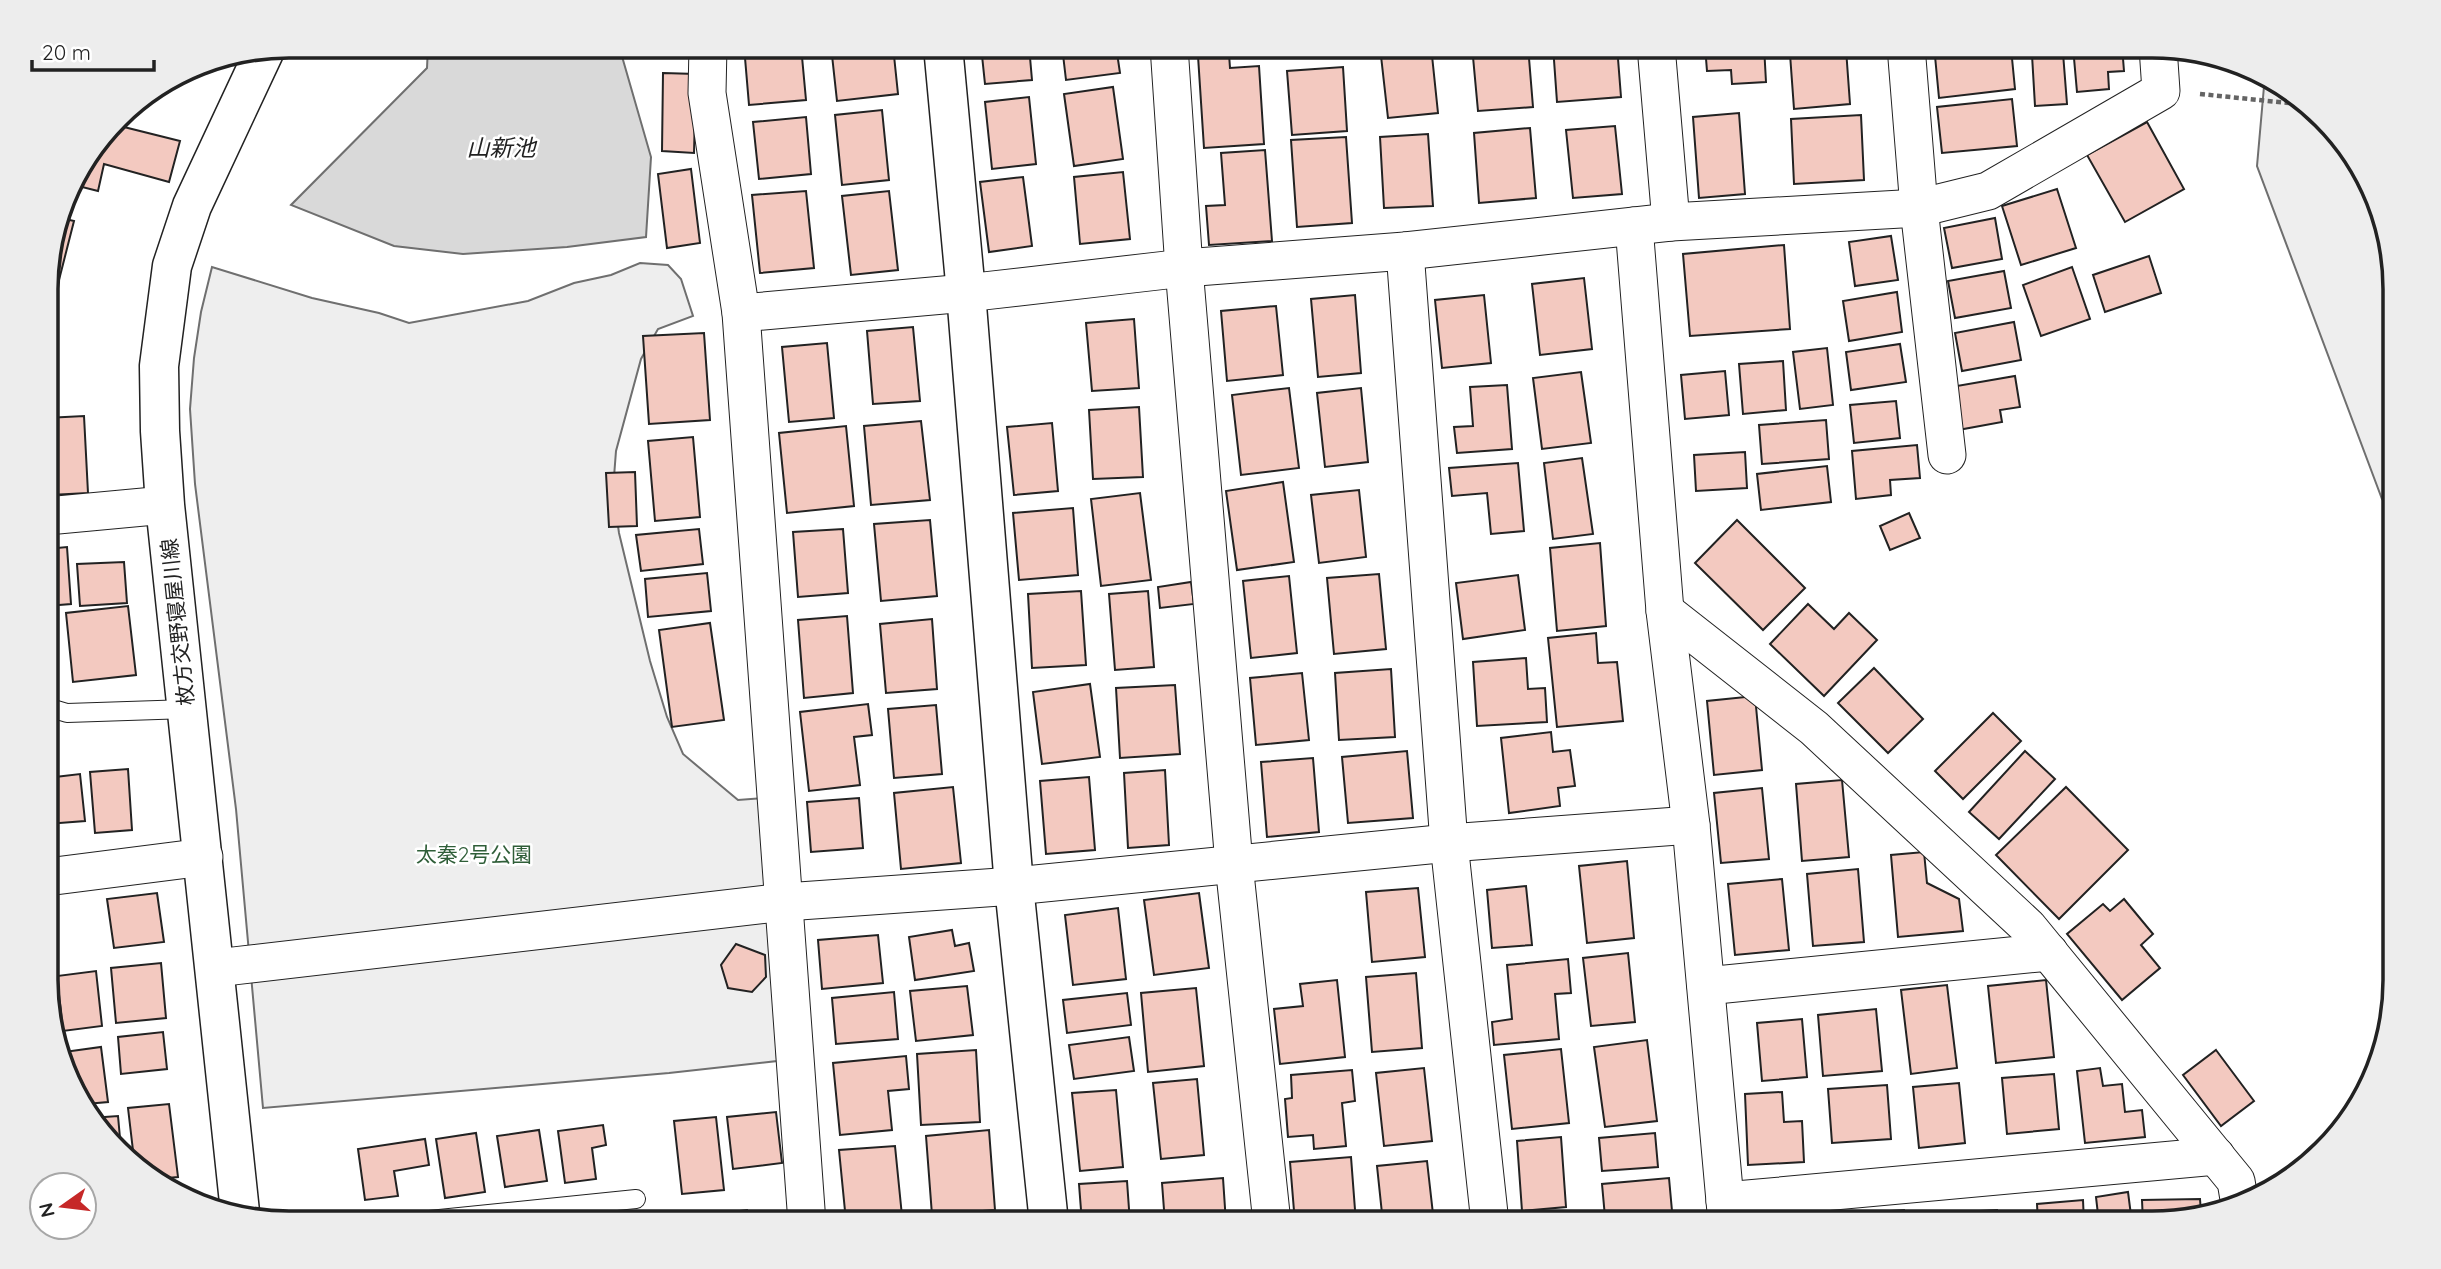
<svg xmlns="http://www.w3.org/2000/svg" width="2441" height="1269" viewBox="0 0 2441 1269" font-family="Quicksand,'Noto Sans JP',sans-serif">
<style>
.green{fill:#eee;stroke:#6f6f6f;stroke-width:2}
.water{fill:#d9d9d9;stroke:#6f6f6f;stroke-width:2}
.building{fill:#f3c9c0;stroke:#222;stroke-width:2}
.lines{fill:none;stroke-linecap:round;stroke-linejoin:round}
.lane-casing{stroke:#222;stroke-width:20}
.street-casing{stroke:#222;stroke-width:39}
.secondary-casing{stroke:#222;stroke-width:41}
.primary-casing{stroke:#222;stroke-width:41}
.path{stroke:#646464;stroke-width:4.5;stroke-dasharray:5 3.5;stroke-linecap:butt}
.lane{stroke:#fff;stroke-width:18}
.street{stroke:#fff;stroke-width:37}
.secondary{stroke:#fff;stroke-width:38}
.primary{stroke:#fff;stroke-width:38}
.labels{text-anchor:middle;stroke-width:5;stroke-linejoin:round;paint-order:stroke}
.street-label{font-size:21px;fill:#222;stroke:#fff}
.park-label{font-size:21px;fill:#2f5e38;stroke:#fff}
.water-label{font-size:23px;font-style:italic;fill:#222;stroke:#fff}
.rim{fill:none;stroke:#222;stroke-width:3.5}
</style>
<rect width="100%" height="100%" fill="#fff"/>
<g class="green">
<path d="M2265,75L2354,153L2393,257L2394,514L2382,499L2257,166Z"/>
<path d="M640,263L668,265L681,279L693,316L658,329L641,359L616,451L613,490L619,533L650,661L667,717L683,754L738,800L764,798L777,1061L669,1073L263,1108L236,809L195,484L190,409L194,358L201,312L212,267L312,298L379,313L409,323L528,301L574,283L611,275Z"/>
</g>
<path class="water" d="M428,46H619L651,157L646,237L567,247L463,254L394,246L291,205L427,68Z"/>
<g class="building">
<path d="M744,46H801L806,100L749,105Z"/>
<path d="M831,46H871L872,48L893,46L898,94L837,101Z"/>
<path d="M981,46H1029L1032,80L985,84Z"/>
<path d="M1062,46H1116L1120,73L1066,80Z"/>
<path d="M1394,46H1431L1438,113L1388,118L1380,47Z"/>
<path d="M1472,46H1528L1533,107L1478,111Z"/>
<path d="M1553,46H1617L1621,97L1557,102Z"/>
<path d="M1705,46H1764L1766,82L1732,84L1731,70L1707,71Z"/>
<path d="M2093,46H2122L2124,71L2108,72L2109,89L2077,92L2073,47Z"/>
<path d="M2011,48L2015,89L1939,98L1935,56Z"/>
<path d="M1846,49L1850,104L1794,109L1790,54Z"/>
<path d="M2063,53L2067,104L2035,106L2032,55Z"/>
<path d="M1229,54L1230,68L1259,66L1264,144L1204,148L1198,56Z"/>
<path d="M1343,67L1347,131L1292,135L1287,71Z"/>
<path d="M663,73L696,74L694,153L662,151Z"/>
<path d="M1113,87L1123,159L1074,166L1064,94Z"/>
<path d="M1029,97L1036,164L992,169L985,102Z"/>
<path d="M2012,99L2017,146L1942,153L1937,107Z"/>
<path d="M882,110L889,180L842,185L835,115Z"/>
<path d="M1739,113L1745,194L1699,198L1693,117Z"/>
<path d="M1861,115L1864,180L1794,184L1791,119Z"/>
<path d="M806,117L811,174L759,179L753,122Z"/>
<path d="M118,120L116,125L180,141L169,182L104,164L98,191L70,184Z"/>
<path d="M2147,122L2184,189L2125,222L2087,155Z"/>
<path d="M1615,126L1622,194L1573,198L1566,130Z"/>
<path d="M1530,128L1536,198L1479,203L1474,133Z"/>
<path d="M1428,134L1433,206L1384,208L1380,137Z"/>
<path d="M1346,137L1352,223L1297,227L1291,140Z"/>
<path d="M1265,150L1272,241L1209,245L1206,206L1225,205L1221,153Z"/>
<path d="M691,169L700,243L667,248L658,174Z"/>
<path d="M1123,172L1130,239L1080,244L1074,177Z"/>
<path d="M1023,177L1032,246L989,252L980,182Z"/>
<path d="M2057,189L2076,248L2021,265L2002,206Z"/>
<path d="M806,191L814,268L760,273L752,195Z"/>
<path d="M889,191L898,270L851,275L842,196Z"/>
<path d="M61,218L74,221L46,331V272Z"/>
<path d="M1995,218L2002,259L1952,268L1944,228Z"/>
<path d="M1891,236L1898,280L1855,286L1849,242Z"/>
<path d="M1784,245L1790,329L1690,336L1683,254Z"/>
<path d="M2149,256L2161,293L2105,312L2093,275Z"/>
<path d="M2072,267L2090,319L2041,336L2023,285Z"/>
<path d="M2004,271L2011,308L1955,318L1948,281Z"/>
<path d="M1584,278L1592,349L1540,355L1532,284Z"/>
<path d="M1897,292L1902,332L1849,341L1843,301Z"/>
<path d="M1355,295L1361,373L1318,377L1311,299Z"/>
<path d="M1484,295L1491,363L1442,368L1435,300Z"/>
<path d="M1276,306L1283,375L1227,381L1221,311Z"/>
<path d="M1134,319L1139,388L1092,391L1086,323Z"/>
<path d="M2014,322L2021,360L1962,371L1955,333Z"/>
<path d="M913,327L920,401L873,404L867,331Z"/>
<path d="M704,333L710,420L649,424L643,336Z"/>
<path d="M827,343L834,418L789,422L782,347Z"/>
<path d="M1900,344L1906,382L1851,390L1846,352Z"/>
<path d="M1827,348L1833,405L1800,409L1793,352Z"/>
<path d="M1783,361L1786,410L1743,414L1739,364Z"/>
<path d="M1725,371L1729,415L1685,419L1681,375Z"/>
<path d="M1581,372L1591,443L1542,449L1533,378Z"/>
<path d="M2015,376L2020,407L2000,410L2002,422L1958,430L1951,387Z"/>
<path d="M1507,385L1512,449L1457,453L1454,427L1473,426L1470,387Z"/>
<path d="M1289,388L1299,468L1241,475L1232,395Z"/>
<path d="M1361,388L1368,462L1325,467L1317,393Z"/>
<path d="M1896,401L1900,438L1854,443L1850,405Z"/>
<path d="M1139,407L1143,477L1093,479L1089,410Z"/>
<path d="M84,416L88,493L50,495L46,418Z"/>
<path d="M1826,420L1829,459L1762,464L1759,425Z"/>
<path d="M921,421L930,500L871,505L864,426Z"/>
<path d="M1052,423L1058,491L1014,495L1007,427Z"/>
<path d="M846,426L854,506L787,513L779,433Z"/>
<path d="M693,437L700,517L655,521L648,441Z"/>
<path d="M1917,445L1920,478L1890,480L1891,495L1856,499L1852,451Z"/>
<path d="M1745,452L1747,488L1696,491L1694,455Z"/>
<path d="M1582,458L1593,534L1553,539L1544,463Z"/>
<path d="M1518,463L1524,531L1491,534L1487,493L1452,496L1449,468Z"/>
<path d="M1827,466L1831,502L1761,510L1757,474Z"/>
<path d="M635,472L637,526L609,527L606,473Z"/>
<path d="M1283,482L1294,562L1237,570L1226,491Z"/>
<path d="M1359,490L1366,557L1319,563L1311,495Z"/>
<path d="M1140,493L1151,580L1101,586L1091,499Z"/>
<path d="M1073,508L1078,575L1019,580L1013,513Z"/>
<path d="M1909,513L1920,538L1890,550L1880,526Z"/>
<path d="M930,520L937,596L881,601L874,524Z"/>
<path d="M1737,520L1805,588L1763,630L1695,563Z"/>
<path d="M699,529L703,564L641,571L636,535Z"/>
<path d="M843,529L848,593L798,597L793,532Z"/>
<path d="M1600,543L1606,626L1557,631L1550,548Z"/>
<path d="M67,547L71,604L47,606V549Z"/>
<path d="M124,562L127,603L80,606L77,564Z"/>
<path d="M707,573L711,611L648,617L645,579Z"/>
<path d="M1379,574L1386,649L1334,654L1327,578Z"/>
<path d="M1518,575L1525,630L1463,639L1456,583Z"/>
<path d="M1289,576L1297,653L1251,658L1243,581Z"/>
<path d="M1191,582L1194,604L1160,608L1158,587Z"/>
<path d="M1081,591L1086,665L1032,668L1028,594Z"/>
<path d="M1148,591L1154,667L1115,670L1109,594Z"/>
<path d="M1808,604L1834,629L1849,613L1877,640L1824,696L1770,644Z"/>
<path d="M128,606L136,675L73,682L66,613Z"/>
<path d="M847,616L853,693L804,698L798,620Z"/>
<path d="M932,619L937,689L886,693L880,624Z"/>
<path d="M710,623L724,720L672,727L659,630Z"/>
<path d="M1596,633L1598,663L1617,662L1623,721L1557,727L1548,638Z"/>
<path d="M1526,658L1528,689L1545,688L1547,722L1477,726L1473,662Z"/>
<path d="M1874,668L1923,719L1888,753L1838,703Z"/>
<path d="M1391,669L1395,737L1339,740L1335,673Z"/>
<path d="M1302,673L1309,740L1256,745L1250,678Z"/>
<path d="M1090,684L1100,757L1042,764L1033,692Z"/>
<path d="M1175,685L1180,754L1120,758L1116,688Z"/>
<path d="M1755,696L1762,770L1714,775L1707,701Z"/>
<path d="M868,704L872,735L854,737L860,785L809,791L800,712Z"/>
<path d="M936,705L942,774L894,778L888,709Z"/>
<path d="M1993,713L2021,741L1963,799L1935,771Z"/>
<path d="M1551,732L1553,752L1570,750L1575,786L1558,788L1560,806L1509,813L1501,738Z"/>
<path d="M1407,751L1413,818L1348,823L1342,757Z"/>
<path d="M2025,751L2055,779L1999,839L1969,812Z"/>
<path d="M1313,758L1319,832L1267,837L1261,762Z"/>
<path d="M128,769L132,830L95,833L90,772Z"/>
<path d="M1165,770L1169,845L1128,848L1124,773Z"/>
<path d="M80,774L85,821L47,824V778Z"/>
<path d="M1089,777L1095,850L1046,854L1040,781Z"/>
<path d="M1842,780L1849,857L1802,861L1796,784Z"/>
<path d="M953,787L961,863L901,869L894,793Z"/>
<path d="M2066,787L2128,850L2059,919L1996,855Z"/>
<path d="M1762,788L1769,859L1721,863L1714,793Z"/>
<path d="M859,798L863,848L811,852L807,802Z"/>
<path d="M47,835L52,860L47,861Z"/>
<path d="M1924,852L1927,883L1959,899L1963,931L1898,937L1891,855Z"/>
<path d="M1627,861L1634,938L1587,943L1579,866Z"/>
<path d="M1858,869L1864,942L1813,946L1807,874Z"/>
<path d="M1782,879L1789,950L1735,955L1728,884Z"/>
<path d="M1526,886L1532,945L1492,948L1487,890Z"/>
<path d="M1418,888L1425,957L1372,962L1366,892Z"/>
<path d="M157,893L164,942L114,948L107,899Z"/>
<path d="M1199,893L1209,968L1154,975L1144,900Z"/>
<path d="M2124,899L2153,934L2141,945L2160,968L2122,1000L2067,934L2103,904L2110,911Z"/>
<path d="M1118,908L1126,979L1073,985L1065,915Z"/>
<path d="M952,930L955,946L969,943L974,971L915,980L909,937Z"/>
<path d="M878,935L883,983L822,989L818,940Z"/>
<path d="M736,944L765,955L766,977L752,992L728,988L721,965Z"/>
<path d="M1628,953L1635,1022L1591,1026L1583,958Z"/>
<path d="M1568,959L1571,993L1555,994L1559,1039L1494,1045L1492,1022L1512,1019L1507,965Z"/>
<path d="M161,963L166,1018L116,1023L111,968Z"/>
<path d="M96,971L102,1026L63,1031L57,976Z"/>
<path d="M1416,973L1422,1048L1372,1052L1366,977Z"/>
<path d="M1337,980L1345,1057L1280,1064L1274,1009L1303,1006L1300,984Z"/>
<path d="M2046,980L2054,1057L1996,1063L1988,986Z"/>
<path d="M1947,985L1957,1068L1911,1074L1901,990Z"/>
<path d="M967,986L973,1035L916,1041L910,991Z"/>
<path d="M1196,988L1204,1066L1148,1072L1141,993Z"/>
<path d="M894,992L898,1039L836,1044L832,998Z"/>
<path d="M1127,993L1131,1025L1067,1033L1063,1000Z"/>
<path d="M1876,1009L1882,1071L1823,1076L1818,1015Z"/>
<path d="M1802,1019L1807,1077L1762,1081L1757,1023Z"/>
<path d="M163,1032L167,1069L121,1074L118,1037Z"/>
<path d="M1129,1037L1134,1071L1074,1079L1069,1045Z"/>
<path d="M1647,1040L1657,1121L1605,1127L1594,1047Z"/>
<path d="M101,1047L108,1102L86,1104L64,1052Z"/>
<path d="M1561,1049L1569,1123L1512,1129L1504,1055Z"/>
<path d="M976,1050L980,1122L921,1125L917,1054Z"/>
<path d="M2216,1050L2254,1101L2221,1126L2183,1075Z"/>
<path d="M906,1056L909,1089L888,1091L892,1130L840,1135L833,1063Z"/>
<path d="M1424,1068L1432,1141L1384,1146L1376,1073Z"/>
<path d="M2100,1068L2103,1086L2122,1084L2125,1112L2142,1110L2145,1137L2085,1143L2077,1071Z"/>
<path d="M1352,1070L1355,1101L1342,1103L1346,1146L1314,1149L1313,1135L1288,1137L1285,1099L1292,1098L1291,1075Z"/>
<path d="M2054,1074L2059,1129L2007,1134L2002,1078Z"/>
<path d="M1197,1079L1204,1155L1161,1159L1153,1083Z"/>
<path d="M1959,1083L1965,1143L1919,1148L1913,1087Z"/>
<path d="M1887,1085L1891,1139L1832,1143L1828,1089Z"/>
<path d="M1116,1090L1123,1167L1080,1171L1072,1093Z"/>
<path d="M1782,1092L1784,1122L1802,1121L1804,1162L1748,1165L1745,1094Z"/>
<path d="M169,1104L178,1177L157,1179L134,1159L128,1108Z"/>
<path d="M776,1112L782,1163L733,1169L727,1117Z"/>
<path d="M118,1116L121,1149L95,1128L91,1118Z"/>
<path d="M716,1117L724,1190L682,1194L674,1121Z"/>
<path d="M603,1125L606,1145L592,1148L596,1179L565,1183L558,1131Z"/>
<path d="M539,1130L547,1181L505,1187L497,1136Z"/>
<path d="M989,1130L995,1210L932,1215L926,1136Z"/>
<path d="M476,1133L485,1192L445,1198L436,1139Z"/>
<path d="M1655,1133L1658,1167L1602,1171L1599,1138Z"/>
<path d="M1561,1137L1566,1207L1522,1211L1517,1141Z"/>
<path d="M425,1139L429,1165L394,1171L398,1196L365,1200L358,1149Z"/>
<path d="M895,1146L902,1216L846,1221L839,1150Z"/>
<path d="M1351,1157L1356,1223H1295L1290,1162Z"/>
<path d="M1427,1161L1434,1223H1383L1377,1166Z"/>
<path d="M1223,1178L1226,1223H1165L1162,1183Z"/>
<path d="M1669,1178L1672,1211L1605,1217L1602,1184Z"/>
<path d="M1127,1181L1130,1223H1082L1079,1184Z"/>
<path d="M182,1188L183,1199L170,1190Z"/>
<path d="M2128,1192L2132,1223H2099L2096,1197Z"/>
<path d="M2200,1199L2201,1212L2168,1223H2143L2142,1200Z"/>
<path d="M2083,1200L2084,1223H2038L2037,1204Z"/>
<path d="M747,1210L749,1223H681L680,1218Z"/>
<path d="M1904,1210L1906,1223H1849V1214Z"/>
<path d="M1997,1210L1998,1223H1943L1942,1213Z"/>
</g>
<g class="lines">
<defs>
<g id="lane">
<path d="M47,707L67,713L188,709"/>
<path d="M589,1204L590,1223"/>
<path d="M400,1223L636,1199"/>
</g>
<g id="street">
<path d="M708,46L707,93L741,313L807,1223"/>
<path d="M1169,46L1184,268L1234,864L1272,1223"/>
<path d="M1656,46L1671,222"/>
<path d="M1906,46L1919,208L1947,455"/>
<path d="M1634,226L1665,611L1691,825L1727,1223"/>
<path d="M1405,251L1449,843L1490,1223"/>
<path d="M741,313L966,293L1184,268L1405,251L1671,222L1919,208L1988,191L2161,91L2158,47"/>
<path d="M47,516L165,505"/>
<path d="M1665,611L1814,728L2028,927L2236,1181L2239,1199"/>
<path d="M47,877L204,857"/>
<path d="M216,968L785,902L1014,886L1449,843L1691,825"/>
<path d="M1706,986L2049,952"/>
<path d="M1725,1201L2216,1156"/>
</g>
<path id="secondary" d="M943,46L966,293L1014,886L1049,1223"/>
<path id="primary" d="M240,1212L165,505L160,431L159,366L172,266L192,206L265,50"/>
</defs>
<use href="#lane" class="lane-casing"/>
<use href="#street" class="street-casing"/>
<use href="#secondary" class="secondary-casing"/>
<use href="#primary" class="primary-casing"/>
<path class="path" d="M2200,94L2298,104"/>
<use href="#lane" class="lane"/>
<use href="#street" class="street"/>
<use href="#secondary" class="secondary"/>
<use href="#primary" class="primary"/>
</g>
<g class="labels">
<g class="street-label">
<text transform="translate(178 622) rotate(-96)" y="7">枚方交野寝屋川線</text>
</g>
<g class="park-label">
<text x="474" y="862">太秦2号公園</text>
</g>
<g class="water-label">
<text x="501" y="156">山新池</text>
</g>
</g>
<path d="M0 0H2441V1269H0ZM289 58H2152A231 231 0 0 1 2383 289V980A231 231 0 0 1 2152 1211H289A231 231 0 0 1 58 980V289A231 231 0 0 1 289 58Z" fill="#ededed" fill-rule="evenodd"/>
<path class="rim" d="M289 58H2152A231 231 0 0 1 2383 289V980A231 231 0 0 1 2152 1211H289A231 231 0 0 1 58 980V289A231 231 0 0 1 289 58Z"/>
<g transform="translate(63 1206) rotate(256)"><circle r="33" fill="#ffffff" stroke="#a7a7a7" stroke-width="2"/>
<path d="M0-5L12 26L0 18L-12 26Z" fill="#c62828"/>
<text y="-10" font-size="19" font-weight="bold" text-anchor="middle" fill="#222222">N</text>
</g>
<path d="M32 60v10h122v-10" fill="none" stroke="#222222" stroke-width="3.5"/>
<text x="42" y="60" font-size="21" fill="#222222" stroke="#ffffff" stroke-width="5" paint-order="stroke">20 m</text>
</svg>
